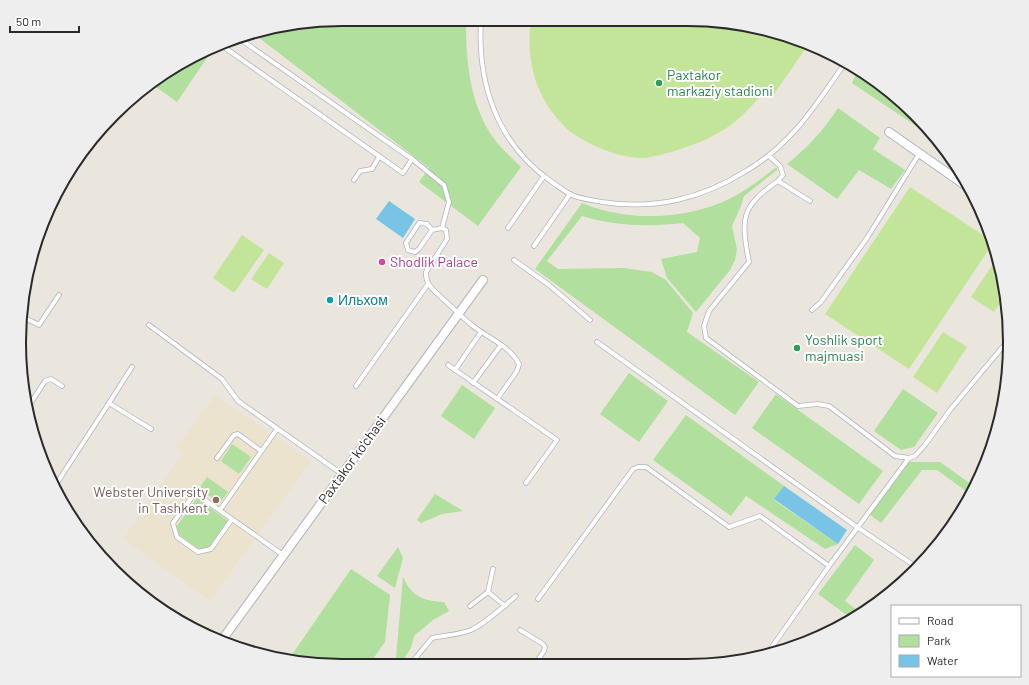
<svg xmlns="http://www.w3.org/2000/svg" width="1029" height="685" viewBox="0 0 1029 685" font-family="Barlow,sans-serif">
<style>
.education{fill:#ece3ce}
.green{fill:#b1df9d}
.pitch{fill:#c2e599}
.water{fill:#77c4e7}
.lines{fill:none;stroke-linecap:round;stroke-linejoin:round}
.service-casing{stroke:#b1b3bd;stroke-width:5.5}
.minor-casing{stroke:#b1b3bd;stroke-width:10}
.service{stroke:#fff;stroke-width:4}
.minor{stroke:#fff;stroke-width:8}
.leisure-dot{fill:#2e9e5b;stroke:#fff;stroke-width:1.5}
.hotel-dot{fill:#d1479c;stroke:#fff;stroke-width:1.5}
.culture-dot{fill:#0f9aa8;stroke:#fff;stroke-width:1.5}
.education-dot{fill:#8d6e63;stroke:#fff;stroke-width:1.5}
.labels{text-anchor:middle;stroke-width:4;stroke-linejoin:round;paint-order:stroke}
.leisure-label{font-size:14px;fill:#27864d;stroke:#fff;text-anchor:start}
.hotel-label{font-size:14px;fill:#b23c85;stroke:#fff;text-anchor:start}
.culture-label{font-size:14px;fill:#0d838f;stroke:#fff;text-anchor:start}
.street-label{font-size:14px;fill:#2a2a2a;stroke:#fff}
.education-label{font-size:14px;fill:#785e54;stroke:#fff;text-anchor:end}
.rim{fill:none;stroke:#2a2a2a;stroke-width:2}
</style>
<rect width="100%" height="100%" fill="#ebe6dd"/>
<path class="education" d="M215,395L311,461L210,601L123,539L183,453L176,448Z"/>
<g class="green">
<path d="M343,19H461L466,20C466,59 469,99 490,133C498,146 510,156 521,167L478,226L419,182L429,168L254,34Z"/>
<path d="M213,49L177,102L152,84L163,74Z"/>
<path d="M857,72L915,114L937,140L852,83Z"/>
<path d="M838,108L880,138L873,149L905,170L891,189L859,170L837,199L787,164C807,148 824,130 838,108Z"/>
<path d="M775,168H777V170L744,196L741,206L732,226L737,249L735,260L730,270L696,312L667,278L661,259L697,252L700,238L683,223C649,227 614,226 582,216L547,261L558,269L624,268L652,272L666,280L693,313L687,332L759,382L735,415L535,269L582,203C627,222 686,220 729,199C746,191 761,179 775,168Z"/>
<path d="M629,373L668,401L639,442L600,414Z"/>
<path d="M462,385L495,408L474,439L441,416Z"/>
<path d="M903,389L938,413L914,447L901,450L874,431Z"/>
<path d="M776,394L883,471L859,504L752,428Z"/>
<path d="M686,415L784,486L774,500L838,544L825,549L746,496L731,516L653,460Z"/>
<path d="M232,444L251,457L239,474L221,461Z"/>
<path d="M909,462H940L975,487L970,494L937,470H922L881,523L869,514Z"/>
<path d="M207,477L228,492L220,503L199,489Z"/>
<path d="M435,494L463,511L442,514L421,523L417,520Z"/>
<path d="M197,498L228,521L209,547L199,549L178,534L177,526Z"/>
<path d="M855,545L874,560L845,601L862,614L852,619L818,594Z"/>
<path d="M398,547L403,558L395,588L377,576Z"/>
<path d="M351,569L390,595L385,642L368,666H342L291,661L289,659Z"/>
<path d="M403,577C412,597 424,601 444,602L449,611L433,620L414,636L411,648L399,666H389L396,658Z"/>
</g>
<g class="pitch">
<path d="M531,19H687L749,25L808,45L772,97L765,92C751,106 737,123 720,132C707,140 692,145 678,150C667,153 655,157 643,158C626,158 608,152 593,145C584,140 575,136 567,129C564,126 560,122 557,118C533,90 526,55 531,19Z"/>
<path d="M910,187L992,241L993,243L909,369L825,314Z"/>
<path d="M242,235L264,250L234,293L213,278Z"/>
<path d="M269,253L284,263L267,289L251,279Z"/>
<path d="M997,258L1004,279L1005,296L994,312L971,297Z"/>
<path d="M943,332L967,347L937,393L913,377Z"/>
</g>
<g class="water">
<path d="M389,201L415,219L403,238L376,219Z"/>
<path d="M784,486L847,530L838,544L774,499Z"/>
</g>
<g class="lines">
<defs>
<g id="service">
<path d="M481,19C477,84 497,144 552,182C558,186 564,191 570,194C579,199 592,200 602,202C655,210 701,199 746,171C792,144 815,106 845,63"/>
<path d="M237,37L412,159L444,185L449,202L442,228"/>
<path d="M221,45L403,173L412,159"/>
<path d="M769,156L780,166L783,175L778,181"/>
<path d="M354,180L360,171L372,169L379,157"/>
<path d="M810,201L778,181C740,207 741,219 749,262L709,311L704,326L706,338L798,406L817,404L829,406L895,456L909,458L915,456L925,445L950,410L1010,338"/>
<path d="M508,228L544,176"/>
<path d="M432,230L427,224L419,223L406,243L408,250L415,252L419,249L432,230L442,228L446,230L447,239L426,272C425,285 434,290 443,299C453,308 463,318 473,326C488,338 510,346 519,364L517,371L497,399"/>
<path d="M534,246L570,194"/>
<path d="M514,260L549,285L590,320"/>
<path d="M812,310L821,302L867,238L919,154"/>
<path d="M21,316L39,325L59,295"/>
<path d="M149,325L222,379L238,401L342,474"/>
<path d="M597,342L857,527L918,568"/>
<path d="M448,365L557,440L526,483"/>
<path d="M455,370L481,332"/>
<path d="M473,383L501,345"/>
<path d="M356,386L428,284"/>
<path d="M109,403L132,367"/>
<path d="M27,409L45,381L51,379L62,386"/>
<path d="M217,458L234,435L238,434L261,451"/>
<path d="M55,486L109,403L151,429"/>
<path d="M220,510L277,429"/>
<path d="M232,519L211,549L198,552L177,537L173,523L195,493L283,555"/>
<path d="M488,592L493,569"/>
<path d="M538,599L633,469L638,467H646L729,527L760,516L829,566"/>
<path d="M470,606L488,592L505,606"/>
<path d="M520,630L543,644L545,647L544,651L534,666"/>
<path d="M767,654L829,566L909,458"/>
<path d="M409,666L432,638C445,635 459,635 471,630C485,624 504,606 516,596"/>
<path d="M441,666H446"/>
</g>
<g id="minor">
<path d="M889,132L969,188"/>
<path d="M222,640L483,280"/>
</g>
</defs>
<use href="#service" class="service-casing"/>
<use href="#minor" class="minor-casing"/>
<use href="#service" class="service"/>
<use href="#minor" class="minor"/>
</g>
<g class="leisure-dot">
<circle cx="659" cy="83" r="4"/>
<circle cx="797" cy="348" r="4"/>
</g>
<circle class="hotel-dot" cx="382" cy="262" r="4"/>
<circle class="culture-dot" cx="330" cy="300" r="4"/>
<circle class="education-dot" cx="216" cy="500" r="4"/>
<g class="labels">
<g class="leisure-label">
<text x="667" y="80">Paxtakor<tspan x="667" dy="16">markaziy stadioni</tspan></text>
<text x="805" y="345">Yoshlik sport<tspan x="805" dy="16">majmuasi</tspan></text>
</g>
<g class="hotel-label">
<text x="390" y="267">Shodlik Palace</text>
</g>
<g class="culture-label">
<text x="338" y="305">Ильхом</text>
</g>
<g class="street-label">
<text transform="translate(352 460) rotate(-54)" y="5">Paxtakor ko'chasi</text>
</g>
<g class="education-label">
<text x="208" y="497">Webster University<tspan x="208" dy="16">in Tashkent</tspan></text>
</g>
</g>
<path d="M0 0H1029V685H0ZM342 26H687A316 316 0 0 1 1003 342V343A316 316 0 0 1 687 659H342A316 316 0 0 1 26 343V342A316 316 0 0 1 342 26Z" fill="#eee" fill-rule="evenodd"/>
<path class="rim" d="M342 26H687A316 316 0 0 1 1003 342V343A316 316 0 0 1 687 659H342A316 316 0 0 1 26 343V342A316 316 0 0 1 342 26Z"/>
<rect x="891" y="605" width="130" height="72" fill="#ffffff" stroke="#aaaaaa"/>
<rect x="899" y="618" width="20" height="6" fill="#ffffff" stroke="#aaaaaa"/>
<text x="927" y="625" font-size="12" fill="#2a2a2a">Road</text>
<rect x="899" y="635" width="20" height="12" fill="#b1df9d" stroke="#aaaaaa"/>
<text x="927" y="645" font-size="12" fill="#2a2a2a">Park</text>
<rect x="899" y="655" width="20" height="12" fill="#77c4e7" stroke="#aaaaaa"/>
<text x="927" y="665" font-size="12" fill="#2a2a2a">Water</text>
<path d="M10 26v6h69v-6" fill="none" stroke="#2a2a2a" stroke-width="2"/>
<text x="16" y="26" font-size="12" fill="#2a2a2a" stroke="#ffffff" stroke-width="3" paint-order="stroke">50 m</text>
</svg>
